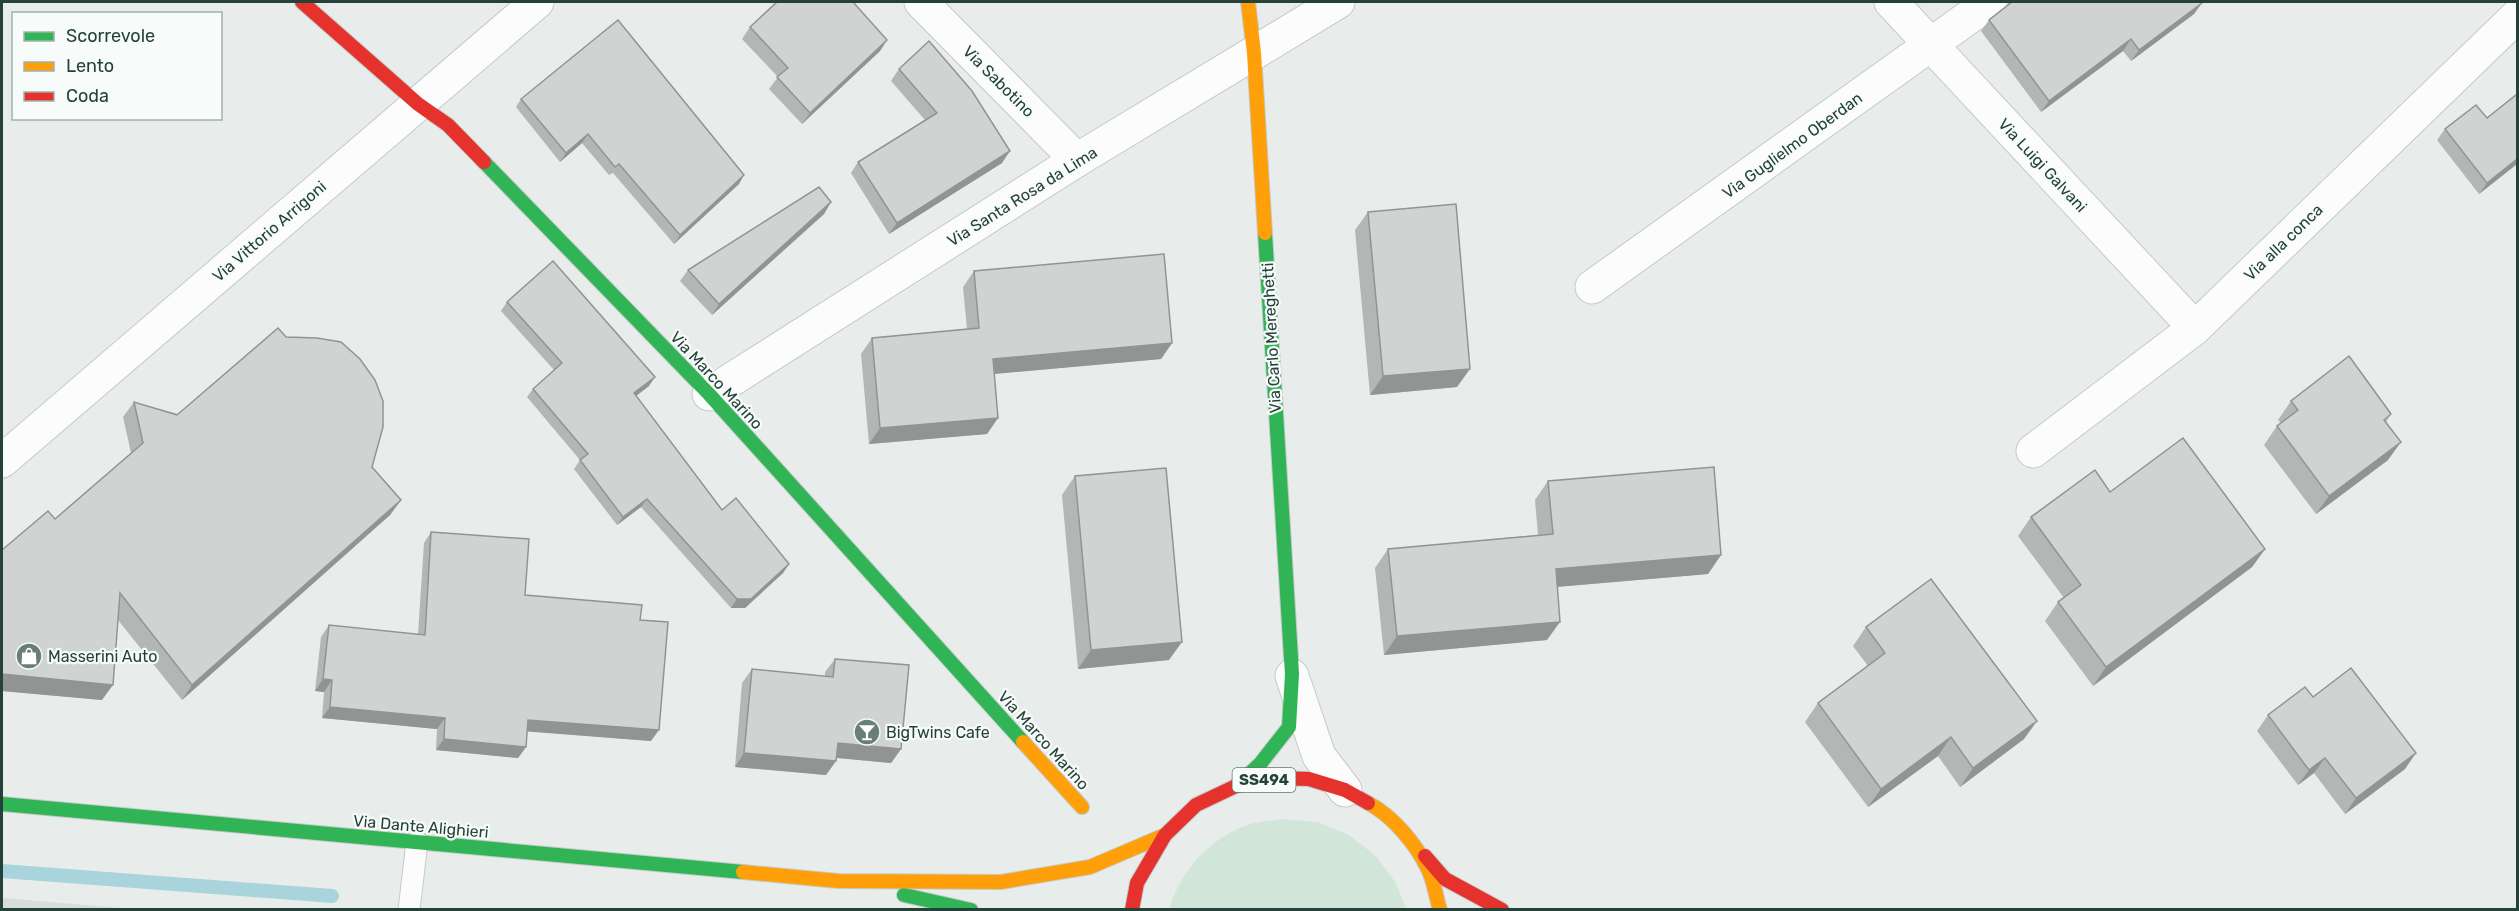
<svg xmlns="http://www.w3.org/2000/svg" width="2519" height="911" viewBox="0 0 2519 911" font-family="Rubik,sans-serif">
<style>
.built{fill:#d6dedb}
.green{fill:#d1e6d8}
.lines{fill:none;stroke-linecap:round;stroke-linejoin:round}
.stream{stroke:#a9d4db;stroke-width:14}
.lane-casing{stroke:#c5cac8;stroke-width:23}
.street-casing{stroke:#c5cac8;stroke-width:35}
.fast-casing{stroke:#c3cbc8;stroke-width:16}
.slow-casing{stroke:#c3cbc8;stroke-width:16}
.jam-casing{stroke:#c3cbc8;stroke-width:16}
.lane{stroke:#fcfcfc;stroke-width:21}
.street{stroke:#fcfcfc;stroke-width:33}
.fast{stroke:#30b455;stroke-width:14}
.slow{stroke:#ff9f0a;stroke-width:14}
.jam{stroke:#e5322d;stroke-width:14}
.wall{fill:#b2b6b5}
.shaded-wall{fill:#919493}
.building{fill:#cfd4d2;stroke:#919493;stroke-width:1.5}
.labels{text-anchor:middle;stroke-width:4.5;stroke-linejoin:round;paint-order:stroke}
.shield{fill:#f7fbf9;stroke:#637a73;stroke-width:1.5}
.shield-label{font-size:15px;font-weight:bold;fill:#24423a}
.street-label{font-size:16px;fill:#24423a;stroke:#f7fbf9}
.poi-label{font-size:16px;fill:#24423a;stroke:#f7fbf9;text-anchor:start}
</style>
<rect width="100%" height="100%" fill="#e8edeb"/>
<path class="built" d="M2,898L133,909H2Z"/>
<path class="green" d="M1283,819L1318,822L1349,835L1376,856L1396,883L1406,909H1169C1181,871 1210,836 1251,824C1261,821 1273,821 1283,819Z"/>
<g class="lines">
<path class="stream" d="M2,871L332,896"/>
<defs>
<path id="lane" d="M409,910L417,842"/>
<g id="street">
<path d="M921,2L1077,160"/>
<path d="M1891,2L2195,328"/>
<path d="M1592,287L1990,2"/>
<path d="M709,394L1077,160L1338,2"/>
<path d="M2033,451L2195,328L2518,15"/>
<path d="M2,461L537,2"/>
<path d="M1292,676L1319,756L1345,790"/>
</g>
<g id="fast">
<path d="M484,162L709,394L1023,742"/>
<path d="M1236,786L1260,764L1289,727L1292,674L1265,233"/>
<path d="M2,804L743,872"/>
<path d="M904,895L971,910"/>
</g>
<g id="slow">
<path d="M1248,2L1254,53L1265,233"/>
<path d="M1023,742L1082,807"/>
<path d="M1368,803C1393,816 1416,844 1428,869C1434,881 1436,897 1440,910"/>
<path d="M743,872L838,881L1001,882L1090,867L1165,835"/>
</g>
<g id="jam">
<path d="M302,2L418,104L448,125L484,162"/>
<path d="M1425,856L1445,879L1502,910"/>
<path d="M1132,910L1137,883L1165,835L1196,805L1236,786L1272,778L1309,779L1345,790L1368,803"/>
</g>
</defs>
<use href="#lane" class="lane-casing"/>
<use href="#street" class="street-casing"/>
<use href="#fast" class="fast-casing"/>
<use href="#slow" class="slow-casing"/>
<use href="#jam" class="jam-casing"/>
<use href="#lane" class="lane"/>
<use href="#street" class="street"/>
<use href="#fast" class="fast"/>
<use href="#slow" class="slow"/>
<use href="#jam" class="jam"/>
</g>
<g class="wall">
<path d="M2008,2H2201L2194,14L2131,61L2123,51L2041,112L1981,31L1989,20L2008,5Z"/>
<path d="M750,27L887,40L880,51L802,124L769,89L778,77L742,39Z"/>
<path d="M899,69L1002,163L889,234L851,173L858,162L925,120L891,81Z"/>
<path d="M521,99L739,184L674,244L613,173L609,175L582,143L560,162L516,107Z"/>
<path d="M2487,118L2517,164L2479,194L2437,140L2445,129Z"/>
<path d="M831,202L824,214L712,315L680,281L688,270Z"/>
<path d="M1368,212L1457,387L1370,395L1355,230Z"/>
<path d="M974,271L1172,343L1161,359L994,374L998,418L987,434L869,444L861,354L872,338L967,329L963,287Z"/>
<path d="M507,302L649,386L636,396L722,510L789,564L783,573L745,608H731L641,507L617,525L574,469L580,460L527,397L533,389L554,370L501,311Z"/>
<path d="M2291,401L2391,414L2386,422L2388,460L2316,514L2264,445L2277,426L2281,423L2278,420Z"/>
<path d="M134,402L372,467L401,500L390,515L182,700L118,620L102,700L2,691V550L55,519L131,453L123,417Z"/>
<path d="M1075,476L1169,660L1078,669L1062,495Z"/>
<path d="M1548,481L1721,555L1708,574L1557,587L1547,640L1384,655L1375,568L1388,549L1538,535L1535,500Z"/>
<path d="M2110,492L2265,549L2252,567L2093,686L2045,621L2058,602L2064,598L2018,536L2031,517Z"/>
<path d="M431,532L525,595L640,620L651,741L527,731L526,747L518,758L436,750L437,729L322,718L324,692L315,691L321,637L329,625L418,634L424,543Z"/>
<path d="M1866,627L2024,739L1960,787L1938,756L1868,807L1805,722L1818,703L1868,666L1853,646Z"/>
<path d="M835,659L901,749L891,763L836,758V761L826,775L735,767L742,683L752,669L825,676V672Z"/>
<path d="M2313,697L2405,769L2345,814L2314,773L2298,785L2257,731L2268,715Z"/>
</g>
<g class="shaded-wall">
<path d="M2202,3L2194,14L2131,61L2139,50Z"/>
<path d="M2131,39L2123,51L2041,112L2049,101Z"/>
<path d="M887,40L880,51L802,124L810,113Z"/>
<path d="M588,134L582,143L560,162L566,153Z"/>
<path d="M1010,151L1002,163L889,234L897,223Z"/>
<path d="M2517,159V164L2479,194L2487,183Z"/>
<path d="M744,175L739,184L674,244L680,235Z"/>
<path d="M831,202L824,214L712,315L719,304Z"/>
<path d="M1172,343L1161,359L982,375L993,359Z"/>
<path d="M1470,369L1457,387L1370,395L1383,376Z"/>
<path d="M655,377L649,386L628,402L634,393Z"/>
<path d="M998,418L987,434L869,444L880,428Z"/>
<path d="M2401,442L2388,460L2316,514L2329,496Z"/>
<path d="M647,499L641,507L617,525L623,517Z"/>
<path d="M401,500L390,515L182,700L192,685Z"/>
<path d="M2265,549L2252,567L2093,686L2106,667Z"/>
<path d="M1721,555L1708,574L1543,588L1556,569Z"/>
<path d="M789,564L783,573L745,608H731L737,599Z"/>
<path d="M1560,622L1547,640L1384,655L1397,636Z"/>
<path d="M1182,642L1169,660L1078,669L1091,650Z"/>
<path d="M2,674L113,685L102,700L2,691Z"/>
<path d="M323,679L332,680L324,692L315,691Z"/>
<path d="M330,707L445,718L437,729L322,718Z"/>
<path d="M528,720L659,730L651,741L521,731Z"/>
<path d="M2037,721L2024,739L1960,787L1973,768Z"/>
<path d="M1951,737L1938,756L1868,807L1881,789Z"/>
<path d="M444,739L526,747L518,758L436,750Z"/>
<path d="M838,743L901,749L891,763L828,757Z"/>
<path d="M744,753L836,761L826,775L735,767Z"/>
<path d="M2416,753L2405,769L2345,814L2356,798Z"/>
<path d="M2325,758L2314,773L2298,785L2309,770Z"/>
</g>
<g class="building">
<path d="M777,2H853L887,40L810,113L777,77L788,68L750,27Z"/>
<path d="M2012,2H2201L2202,3L2139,50L2131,39L2049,101L1989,20Z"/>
<path d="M618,20L744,175L680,235L619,164L615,167L588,134L566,153L521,99Z"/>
<path d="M929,41L972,91L1010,151L897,223L858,162L937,113L899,69Z"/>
<path d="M2516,95L2517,97V159L2487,183L2445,129L2476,105L2487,118Z"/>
<path d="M819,187L831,202L719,304L688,270Z"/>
<path d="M1456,204L1470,369L1383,376L1368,212Z"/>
<path d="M1164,254L1172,343L993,359L998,418L880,428L872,338L979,328L974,271Z"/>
<path d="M553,261L655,377L634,393L722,510L736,498L789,564L751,599H737L647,499L623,517L580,460L588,454L533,389L562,363L507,302Z"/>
<path d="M278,328L286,337L317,338L341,342L360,359L375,380L383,401V427L372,467L401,500L192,685L120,593L113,685L2,674V550L48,511L55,519L143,443L134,402L177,415Z"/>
<path d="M2349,356L2391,414L2384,420L2401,442L2329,496L2277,426L2298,410L2291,401Z"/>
<path d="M2183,438L2265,549L2106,667L2058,602L2081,585L2031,517L2095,470L2110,492Z"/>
<path d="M1714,467L1721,555L1556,569L1560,622L1397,636L1388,549L1553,534L1548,481Z"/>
<path d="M1166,468L1182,642L1091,650L1075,476Z"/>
<path d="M431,532L529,539L525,595L642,605L640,620L668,622L659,730L528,720L526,747L444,739L445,718L330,707L332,680L323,679L329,625L425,635Z"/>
<path d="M1931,579L2037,721L1973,768L1951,737L1881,789L1818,703L1885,653L1866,627Z"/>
<path d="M835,659L909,665L901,749L838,743L836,761L744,753L752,669L833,677Z"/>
<path d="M2351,668L2416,753L2356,798L2325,758L2309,770L2268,715L2305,687L2313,697Z"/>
</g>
<defs>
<symbol id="shop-disc" viewBox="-11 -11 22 22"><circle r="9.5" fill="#697e78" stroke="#f7fbf9"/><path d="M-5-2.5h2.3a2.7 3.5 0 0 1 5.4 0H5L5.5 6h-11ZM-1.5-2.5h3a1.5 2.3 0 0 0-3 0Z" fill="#fff"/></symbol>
<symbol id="bar-disc" viewBox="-11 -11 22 22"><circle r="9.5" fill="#697e78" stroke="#f7fbf9"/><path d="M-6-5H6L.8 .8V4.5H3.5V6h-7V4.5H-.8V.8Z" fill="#fff"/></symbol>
</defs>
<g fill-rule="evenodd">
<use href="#shop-disc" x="14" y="641" width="30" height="30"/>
<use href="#bar-disc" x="852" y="717" width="30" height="30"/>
</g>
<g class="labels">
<rect class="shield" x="1232.5" y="768" width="63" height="24" rx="4.5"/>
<g class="shield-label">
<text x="1264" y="785">SS494</text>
</g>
<g class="street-label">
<text transform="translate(999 81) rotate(45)" y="6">Via Sabotino</text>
<text transform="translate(1792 145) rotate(-36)" y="6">Via Guglielmo Oberdan</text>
<text transform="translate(2043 165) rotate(47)" y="6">Via Luigi Galvani</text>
<text transform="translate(1022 196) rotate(-32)" y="6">Via Santa Rosa da Lima</text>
<text transform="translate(269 231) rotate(-41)" y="6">Via Vittorio Arrigoni</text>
<text transform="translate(2283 242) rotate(-44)" y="6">Via alla conca</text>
<text transform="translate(1271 338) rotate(-93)" y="6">Via Carlo Mereghetti</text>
<text transform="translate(717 380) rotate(47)" y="6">Via Marco Marino</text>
<text transform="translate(1044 740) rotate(48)" y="6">Via Marco Marino</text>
<text transform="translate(421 826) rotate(5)" y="6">Via Dante Alighieri</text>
</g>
<g class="poi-label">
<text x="48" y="662">Masserini Auto</text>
<text x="886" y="738">BigTwins Cafe</text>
</g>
</g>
<rect width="2519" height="911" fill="none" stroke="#24423a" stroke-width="6"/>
<rect x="12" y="12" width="210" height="108" fill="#f7fbf9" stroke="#a3b1ad" stroke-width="1.5"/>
<rect x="24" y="32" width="30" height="9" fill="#30b455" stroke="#a3b1ad" stroke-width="1.5"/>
<text x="66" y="42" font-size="18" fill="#24423a">Scorrevole</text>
<rect x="24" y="62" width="30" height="9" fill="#ff9f0a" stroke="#a3b1ad" stroke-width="1.5"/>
<text x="66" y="72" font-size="18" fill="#24423a">Lento</text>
<rect x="24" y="92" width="30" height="9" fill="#e5322d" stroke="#a3b1ad" stroke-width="1.5"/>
<text x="66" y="102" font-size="18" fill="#24423a">Coda</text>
</svg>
